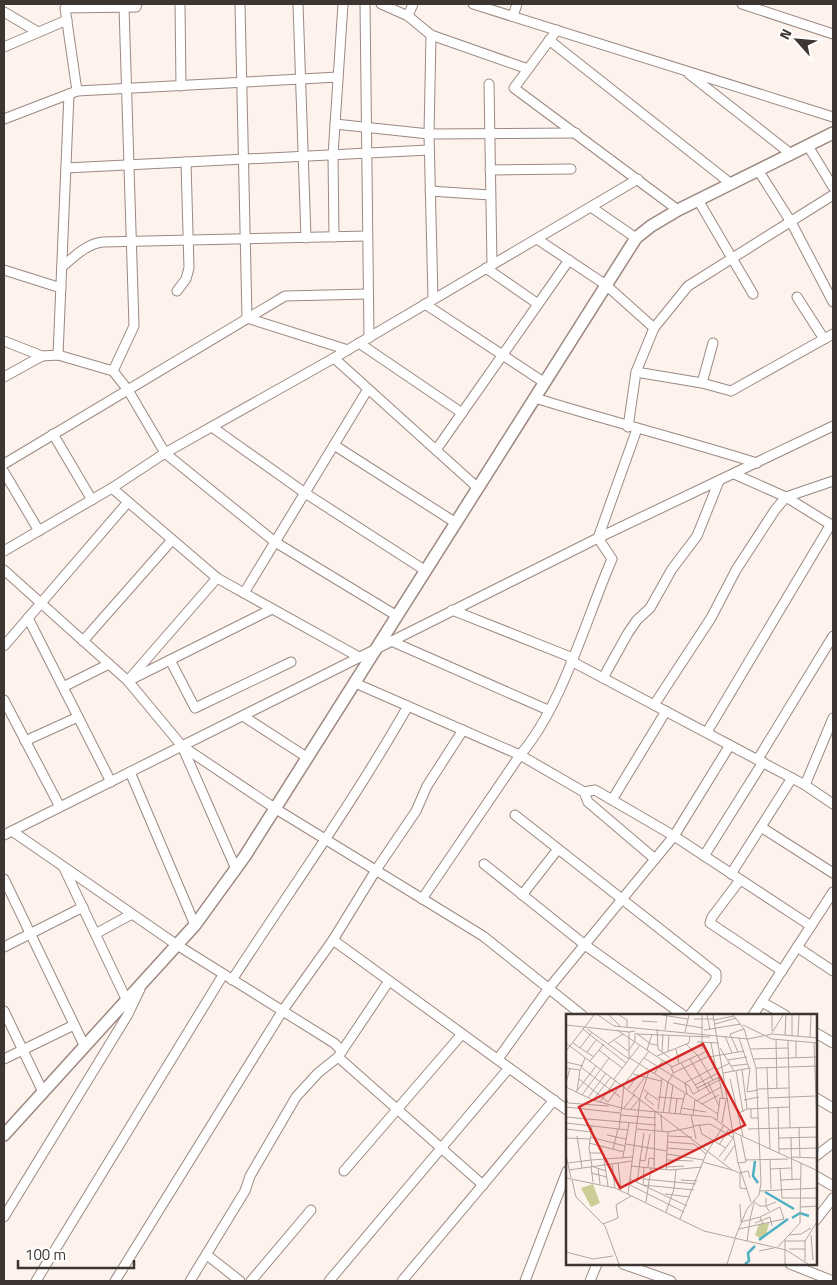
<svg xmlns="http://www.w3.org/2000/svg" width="837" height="1285" viewBox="0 0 837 1285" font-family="'Titillium Web',sans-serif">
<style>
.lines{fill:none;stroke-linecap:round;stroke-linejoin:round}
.minor-casing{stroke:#9c8981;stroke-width:11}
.tertiary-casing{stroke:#9c8981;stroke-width:14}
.minor{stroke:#fff;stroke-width:9}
.tertiary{stroke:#fff;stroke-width:11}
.inset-river{fill:none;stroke:#4db0c2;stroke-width:2.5}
.inset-road{fill:none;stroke:#b1a6a1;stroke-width:1}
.view{fill:#d62828;fill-opacity:0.15;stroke:#d62828;stroke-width:2.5}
.inset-edge{fill:none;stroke:#3d3531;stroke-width:2.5}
</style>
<rect width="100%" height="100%" fill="#fef2ec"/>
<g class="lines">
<defs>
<g id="minor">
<path d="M180,4L181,86"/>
<path d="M240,4L247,318L348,350"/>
<path d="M298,4L306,238"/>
<path d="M365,4L369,338"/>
<path d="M381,4L408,16L431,35L528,69"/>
<path d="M473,4L833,117"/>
<path d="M742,4L833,34"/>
<path d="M4,12L38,32"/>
<path d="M408,16L413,4"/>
<path d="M513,16L517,4"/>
<path d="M557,30L514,88L678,210"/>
<path d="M431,35L429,134L433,299"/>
<path d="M549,40L730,183"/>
<path d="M4,47L67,20"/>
<path d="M689,74L791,154"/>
<path d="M489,84L492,265"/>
<path d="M77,91L65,8L136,7L137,4"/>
<path d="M4,119L77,91L338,77"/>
<path d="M335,124L429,134L576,133"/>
<path d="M808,146L833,187"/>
<path d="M66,168L429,150"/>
<path d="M490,170L571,169"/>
<path d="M758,170L791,222L833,302"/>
<path d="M430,191L490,195"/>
<path d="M698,200L753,294"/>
<path d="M591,207L636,238"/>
<path d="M334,237L333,155L343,4"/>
<path d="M537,239L606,285L654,328"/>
<path d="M62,267C75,256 86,244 103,242L367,236"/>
<path d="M486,268L538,304"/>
<path d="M4,270L61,288"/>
<path d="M177,291L186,279L189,268L186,162"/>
<path d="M797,297L824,339"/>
<path d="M425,304L545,383"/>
<path d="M4,341L42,356"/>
<path d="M359,343L462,413"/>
<path d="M58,355L69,94"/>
<path d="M334,358L478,488"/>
<path d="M113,371L128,390L165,453L275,542L397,616"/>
<path d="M636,372L702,383L731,391L833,334"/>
<path d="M4,377L42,356L58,355L113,371L134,326L124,7"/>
<path d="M702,383L713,343"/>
<path d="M535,398C609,421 684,440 757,463"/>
<path d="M212,427L305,493L426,571"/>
<path d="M628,427L636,372L654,328L688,286L833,195"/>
<path d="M53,434L92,500"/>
<path d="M334,445L456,523"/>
<path d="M436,450L569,260"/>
<path d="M4,464L285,296L368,294"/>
<path d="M4,472L39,531"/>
<path d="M734,474L786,497L833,526"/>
<path d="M112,488L217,578L359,657"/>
<path d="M4,551L112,488L165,453L334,358L638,179"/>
<path d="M4,570L128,681L182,746L236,869"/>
<path d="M244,593L368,389"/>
<path d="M452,610L573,658"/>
<path d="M28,618L111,782"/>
<path d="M83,641L172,540"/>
<path d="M391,641L548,710"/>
<path d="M4,646L128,502"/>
<path d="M170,660L195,708L291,662"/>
<path d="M571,661L805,785L833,804"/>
<path d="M131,677L217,578"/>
<path d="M603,678L628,633L637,620L650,608L672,569L697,536L719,481"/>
<path d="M128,681L272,609"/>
<path d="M355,683L520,755L584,792L588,802L655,859"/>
<path d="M63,687L109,664"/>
<path d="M4,700L60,807"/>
<path d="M654,705L711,618L736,570L775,510L786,497L833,481"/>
<path d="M243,716L308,758"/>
<path d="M707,732L831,524"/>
<path d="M25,741L78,717"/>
<path d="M182,746L276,809L483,936L582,1015"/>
<path d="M758,759L833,636"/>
<path d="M130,772L195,925"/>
<path d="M805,785L833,718"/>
<path d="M584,792L595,790L674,836L811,926"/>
<path d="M612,800L666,711"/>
<path d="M515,815L716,973V980L690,1015"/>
<path d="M761,827L833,873"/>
<path d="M12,831L177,945L334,1043L342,1051"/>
<path d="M4,835L598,538L833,426"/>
<path d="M704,856L763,762"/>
<path d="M484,864L585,945L683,1015"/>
<path d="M64,868L127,1001"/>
<path d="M731,874L792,778"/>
<path d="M4,879L85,1047"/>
<path d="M740,880L712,917L710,923L782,971"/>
<path d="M522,895L558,849"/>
<path d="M422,899L520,755C562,707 586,619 612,559L598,538L637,429"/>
<path d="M97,933L132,914"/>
<path d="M333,940L567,1110"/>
<path d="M4,947L83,907"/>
<path d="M797,947L833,971"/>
<path d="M232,980C291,889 354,801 408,706"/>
<path d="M762,1002L785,1015"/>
<path d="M4,1011L43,1092"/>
<path d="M753,1015L833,892"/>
<path d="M816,1033L833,1043"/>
<path d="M338,1057L483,1185"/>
<path d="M4,1059L74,1025"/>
<path d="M498,1059L549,988L674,836L730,745"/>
<path d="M816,1098L833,1108"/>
<path d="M816,1156L833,1143"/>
<path d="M344,1171L462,1034"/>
<path d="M816,1176L833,1186"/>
<path d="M4,1217L127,1016L140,989"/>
<path d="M816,1220L833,1198"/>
<path d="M207,1255L240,1281"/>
<path d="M623,1264L671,1281"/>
<path d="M790,1264L833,1281"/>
<path d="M36,1281L223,975"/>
<path d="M115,1281L283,1010L333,940L376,870L416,811L427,786L463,730"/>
<path d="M190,1281L245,1191L250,1176L296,1097L318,1073L338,1057L389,981"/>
<path d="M251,1281L311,1210"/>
<path d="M329,1281L509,1068"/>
<path d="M402,1281L554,1100"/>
<path d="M525,1281L567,1171"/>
<path d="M590,1281L597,1264"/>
</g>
<path id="tertiary" d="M4,1135L195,925L245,856L636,238L651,226L678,210L833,133"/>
</defs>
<use href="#minor" class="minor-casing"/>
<use href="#tertiary" class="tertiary-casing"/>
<use href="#minor" class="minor"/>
<use href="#tertiary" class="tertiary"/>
</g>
<g transform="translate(566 1014)">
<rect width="251" height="251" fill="#fef2ec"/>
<path d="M27,170L34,189L25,193L15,174Z" fill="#cace96"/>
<path d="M203,209L200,222L195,225L189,221L193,210Z" fill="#cace96"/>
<path class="inset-river" d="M189,147L187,162L192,169M199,178L228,195M226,204L234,199L243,202M193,226L222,205M179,250L183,247L182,239L189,232"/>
<path class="inset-road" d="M32,1L48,12L182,25L206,20L252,24M43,1L55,13M53,1L61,6V13M96,1L122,5M141,1L144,16M147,1L172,149L185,188M167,1L178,15L190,54L195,169L193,181L181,195L169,224M128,5H148M148,6L168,2M76,7L91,8M107,9L137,14M149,10L170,4M0,11L63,18M177,11L206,25L252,29M17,15L37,31M21,15L63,45M91,15L92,35L104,44M51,16L105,52L107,59L143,42M99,16L101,1M138,16L175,10M206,17V1M119,18L123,1M70,19L85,30L91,31M206,19L217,1M71,20L144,23M219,21L220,1M159,22L166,39M226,22V1M232,22L233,1M244,23L245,1M173,24L183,54M210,26L211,75M49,27L62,37M222,27L224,114M230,27V43M131,28L153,29M0,29L166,156L174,159L182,157L184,164M7,29L14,34L26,18M145,29L150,56L164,49M248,29L252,138M42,30L57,20M120,30L132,42L147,66M37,31L60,49M14,34L28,43M154,34L168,57M110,35L113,50M136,35V1M185,35L222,34M33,36L56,54M63,36L69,27V19M81,36L86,20M0,37L28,1M21,38L31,25M96,38L97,20M102,38L103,21M172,38L164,20L178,15M91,42L123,29L124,22M111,42L125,36M132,42L140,37L143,43L178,37M64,44L152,100M78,44L123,72L127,80M63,45V18L69,17M124,45L144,79M188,45L252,43M162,46L181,43M24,47L38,30M0,48L17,52M115,49L133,77M165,52L182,50M106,53L132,41M0,54L14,56L19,44M16,54L54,83M184,54L181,78L192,76M190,54L252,52M201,54L204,135M170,57L177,98M157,59L184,54M67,60L95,67M88,60L97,46M13,65L42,88M48,65L74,31M164,65L177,122M142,68L153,92M0,69L4,54M129,71L152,59L157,84M57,72L83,37M0,73L27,86L59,95L146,103L167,118L252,157M131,74L154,63M62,75L72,61M192,75L223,74M78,76L92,86M11,77L14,56M10,78L30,52M67,79L79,63M82,79L79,84L88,91M121,80L119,69L149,53M127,80L155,65M16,81L43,44M0,83L2,89L43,92M92,83L118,85M22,84L40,59M202,84L249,82M27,86L45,63M178,86L193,83M130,87L155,73M34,88L50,66M42,88L55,70M136,90L153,81M0,93L54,99M212,93L213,139M58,94L69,80M115,94L140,98M65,95L74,84L83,57M181,95L223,93M185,95V104H193M92,96L96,65M97,99L102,68L107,60M103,99L107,71M173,99L181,95L176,56M95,100L96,118M109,100L111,84M114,100L119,80M54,101L89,104M125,101L130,125M127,101L129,86M0,103L90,111M151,106L154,84L162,85M0,109L62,116M156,109L160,86M133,110L136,120L160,134M127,112L144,110L168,124M233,114L234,144M0,115L25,118M53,115L58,72M71,115L102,118L127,113M182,115L252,113M41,121L60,125M11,122L16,154M102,122L126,123M24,123L59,132M225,123L226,165M0,124L24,125M213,124L252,123M101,128L128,130L140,140M23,129L58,138M60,130L101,137M153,131L163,115M101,134L128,136M47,135L52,115M213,135L251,134M24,139H37L42,172M101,140L137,146M0,141L5,164M57,143L63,109M153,143L167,124M225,143L252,144M204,145L205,175M25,146L66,143M73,146L79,147L84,120M101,146L127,147M179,146L222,145M158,147L169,131M137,148L166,156M2,149L25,146M52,149L55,176M172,149L180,148L175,123M46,150L49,174M26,152L23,134L26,112M65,152L104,156L136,153M78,153L77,171L128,176M82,153L83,144L89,145M100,153L118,152M32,154L34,170M88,154L89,98M214,154L216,184H252M100,155L102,118M204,155L225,154M3,156L66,147M25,159L41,163M174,159V174L181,175M0,164L49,174L138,217L220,236L242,250M64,165L121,192M77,165L130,170M6,166L10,183L39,212L53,250M115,166L131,167M214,166L235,165M27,168L25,152L40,157M71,168L78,119M64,171L118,198M194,177L252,174M62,180L74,85M99,180L124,183M200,184V192L210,188M187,187L194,192H200L203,197M80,188L85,154M174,190L175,208L194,203L197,210M235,193L252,192M100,198L108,175L110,156M114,205L140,140L158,111M184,205L188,189M189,209L204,203L206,212M37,210L52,204L50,191L65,182M173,215L218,205L214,193L194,203M223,221L235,220L245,214M245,221L247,246M219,225V250M181,227L184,206M219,227H239M211,234L234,209L235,149M223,235H239M193,237L208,234M0,238L27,245L47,242M239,247V227L252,206M161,250L169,225"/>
<path class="view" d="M137,30L179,111L54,174L13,93Z"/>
<rect width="251" height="251" class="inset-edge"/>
</g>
<rect width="837" height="1285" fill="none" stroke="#3d3531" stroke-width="10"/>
<g transform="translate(797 40) rotate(297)" stroke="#ffffff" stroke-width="4" paint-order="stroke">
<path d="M0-4L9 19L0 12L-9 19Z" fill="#3d3531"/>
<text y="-8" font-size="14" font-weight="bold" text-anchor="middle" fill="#3d3531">N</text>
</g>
<path d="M18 1260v8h116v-8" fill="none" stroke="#3d3531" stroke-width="2.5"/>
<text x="25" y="1260" font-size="15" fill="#3d3531" stroke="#ffffff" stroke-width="4" paint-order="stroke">100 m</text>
</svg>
